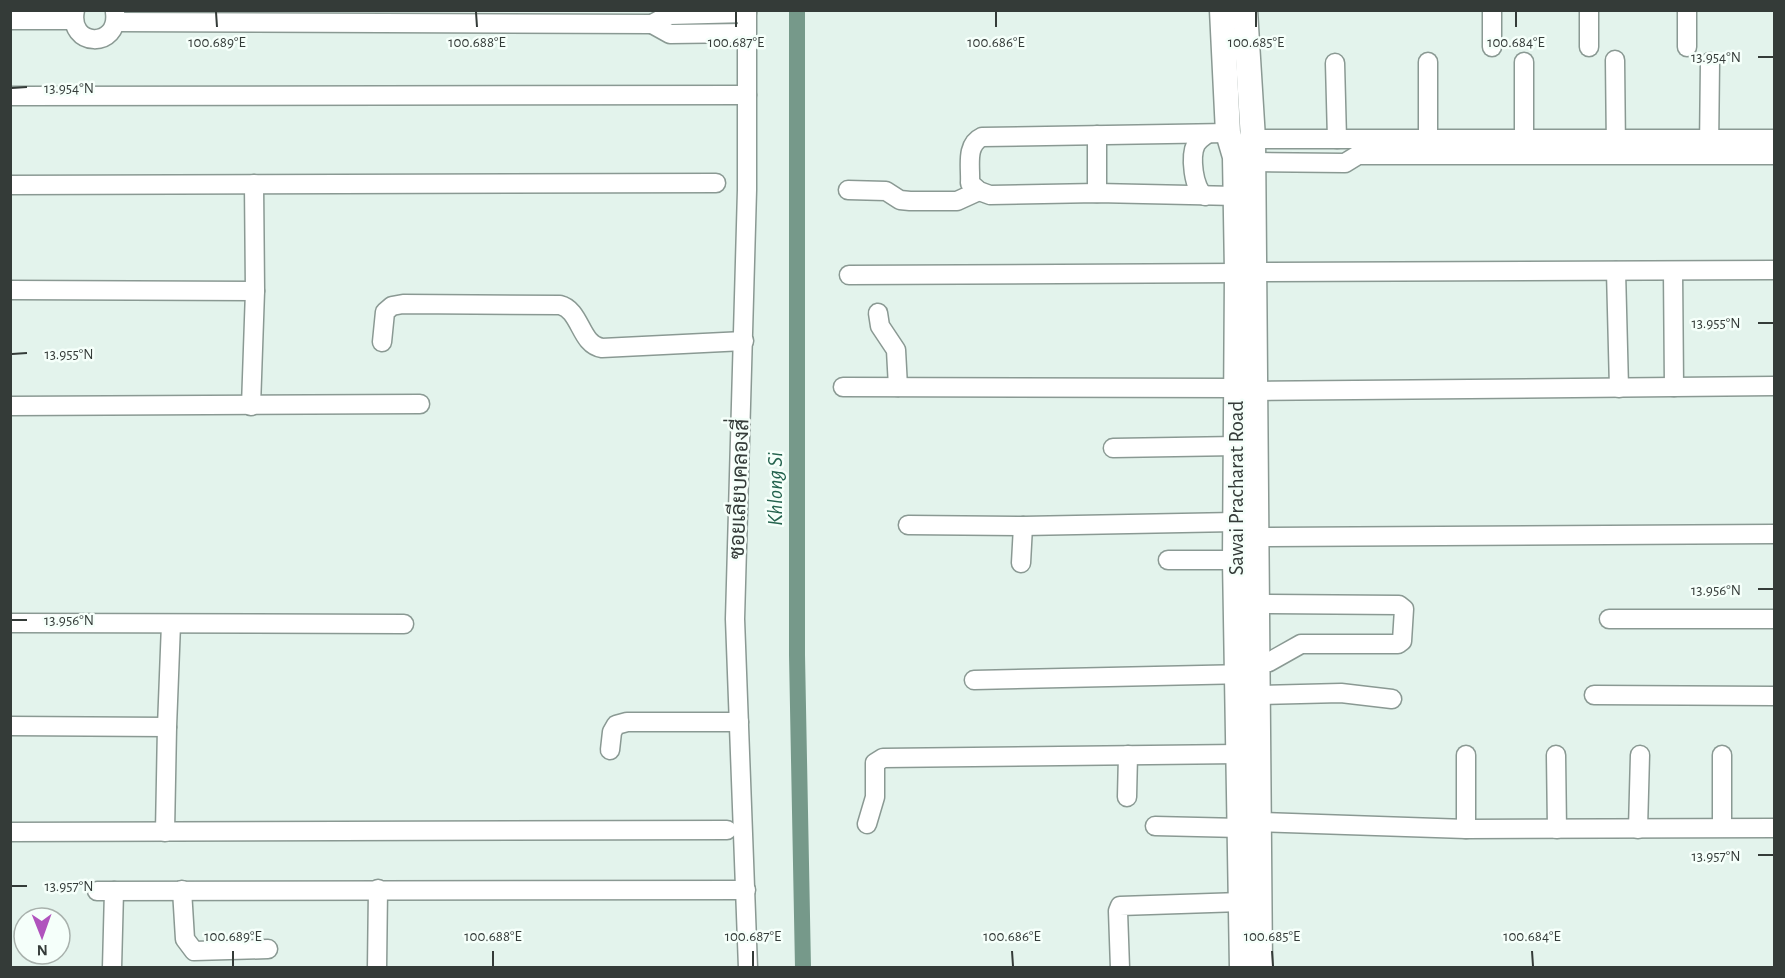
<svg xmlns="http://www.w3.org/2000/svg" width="1785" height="978" viewBox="0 0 1785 978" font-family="'Alegreya Sans',Sarabun,sans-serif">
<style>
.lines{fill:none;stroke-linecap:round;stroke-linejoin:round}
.canal{stroke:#76998a;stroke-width:16}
.minor-casing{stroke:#8a9993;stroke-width:21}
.major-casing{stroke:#8a9993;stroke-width:27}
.minor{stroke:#fff;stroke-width:18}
.major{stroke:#fff;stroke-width:24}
.ticks{fill:none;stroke:#343b38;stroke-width:2}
.labels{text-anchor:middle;stroke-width:5;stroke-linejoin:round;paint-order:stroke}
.street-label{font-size:21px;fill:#343b38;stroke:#f5fffa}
.water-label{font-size:22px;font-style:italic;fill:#23624d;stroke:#f5fffa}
.ticks-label{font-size:15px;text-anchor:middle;fill:#343b38;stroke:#f5fffa;stroke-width:5;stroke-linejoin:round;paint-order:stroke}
</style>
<rect width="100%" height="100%" fill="#e3f3ec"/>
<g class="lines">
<path class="canal" d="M797,10V655L803,968"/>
<defs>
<g id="minor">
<path d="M75,10C67,48 120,49 115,12"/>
<path d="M747,10V190L735,619L748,968"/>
<path d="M1492,10V47"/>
<path d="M10,20H73"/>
<path d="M116,22L652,24"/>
<path d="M746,33L670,34L652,24L669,15L747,13"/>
<path d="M1589,47V10"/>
<path d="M1687,47V10"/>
<path d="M1615,60L1616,150"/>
<path d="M1335,63L1337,139"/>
<path d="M10,96L747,95"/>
<path d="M1228,133L982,137C965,145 971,167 970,183L979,191L990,195L1097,193L1236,196"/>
<path d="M1097,135V193"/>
<path d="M1253,139H1774"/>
<path d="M1428,139V62"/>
<path d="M1524,150V62"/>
<path d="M1709,150L1710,62"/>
<path d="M1253,162L1345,163L1358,155H1774"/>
<path d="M10,185L716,183"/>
<path d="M848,190L886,191L900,200L910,201H957L979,191"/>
<path d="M1205,196C1193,189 1190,156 1196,144C1199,139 1203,137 1207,134"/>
<path d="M1616,271L1619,388"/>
<path d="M1673,271L1674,387"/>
<path d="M1254,272L1774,270"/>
<path d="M849,275L1237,273"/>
<path d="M10,290L255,291"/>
<path d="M878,313L880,326L896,350L898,387"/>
<path d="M382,342L385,312L392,306L403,304L560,305C581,310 580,345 602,348L744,341"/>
<path d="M843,387L1236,388"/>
<path d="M1255,391L1774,386"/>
<path d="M10,406L420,404"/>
<path d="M251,406L255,291L254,184"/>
<path d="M1113,448L1237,446"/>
<path d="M908,525L1023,526L1235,522"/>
<path d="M1256,537L1774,534"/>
<path d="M1168,560H1235"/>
<path d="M1021,563L1023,526"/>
<path d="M1257,604L1399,605L1404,609L1402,641L1398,644H1301L1269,662L1257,660"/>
<path d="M1609,619H1774"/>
<path d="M10,623L404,624"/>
<path d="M974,680L1248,674"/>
<path d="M1258,695L1341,693L1392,699"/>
<path d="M1594,695L1774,696"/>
<path d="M10,726L167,727L171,624"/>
<path d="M610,750L612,732L616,725L627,722H739"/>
<path d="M1556,755L1557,829"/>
<path d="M1127,797L1128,755"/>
<path d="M1259,822L1466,829L1774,828"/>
<path d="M867,824L875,797V763L883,758L1239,754"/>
<path d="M1155,826L1240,828"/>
<path d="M1722,827V755"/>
<path d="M1466,829V755"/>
<path d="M1638,829L1640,755"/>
<path d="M10,832L727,830"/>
<path d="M165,832L167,727"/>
<path d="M182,890L185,939L194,951L268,949"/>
<path d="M97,891L746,890"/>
<path d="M112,968L114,891"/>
<path d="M377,968L378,889"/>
<path d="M1120,968L1118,911L1120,906L1241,902"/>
</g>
<g id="major">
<path d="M1222,10L1228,133L1235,157L1237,273L1235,560L1242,968"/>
<path d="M1245,10L1253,139L1260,968"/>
</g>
</defs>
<use href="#minor" class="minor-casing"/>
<use href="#major" class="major-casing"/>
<use href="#minor" class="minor"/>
<use href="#major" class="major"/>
</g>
<path class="ticks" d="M216,12L217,27M476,12L477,27M736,12V27M996,12V27M1256,12V27M1516,12V27M1758,57H1773M12,88L27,87M1758,323H1773M12,354L27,353M1758,589H1773M12,620H27M1758,855H1773M12,886H27M233,951V966M493,951V966M753,951V966M1012,951L1013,966M1272,951L1273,966M1532,951L1533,966"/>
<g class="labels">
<g class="street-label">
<text transform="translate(1236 488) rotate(-90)" y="7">Sawai Pracharat Road</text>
<text transform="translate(739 489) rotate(-88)" y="7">ซอยเลียบคลองสี่</text>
</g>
<g class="water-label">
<text transform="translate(774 489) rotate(-90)" y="8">Khlong Si</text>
</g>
</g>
<g class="ticks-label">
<text x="217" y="47">100.689°E</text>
<text x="477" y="47">100.688°E</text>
<text x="736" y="47">100.687°E</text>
<text x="996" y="47">100.686°E</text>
<text x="1256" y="47">100.685°E</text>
<text x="1516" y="47">100.684°E</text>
<text x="1716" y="62">13.954°N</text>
<text x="69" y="93">13.954°N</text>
<text x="1716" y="328">13.955°N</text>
<text x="69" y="359">13.955°N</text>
<text x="1716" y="595">13.956°N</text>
<text x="69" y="625">13.956°N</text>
<text x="1716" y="861">13.957°N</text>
<text x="69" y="891">13.957°N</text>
<text x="233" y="941">100.689°E</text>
<text x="493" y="941">100.688°E</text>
<text x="753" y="941">100.687°E</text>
<text x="1012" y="941">100.686°E</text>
<text x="1272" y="941">100.685°E</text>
<text x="1532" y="941">100.684°E</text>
</g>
<rect width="1785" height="978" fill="none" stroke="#343b38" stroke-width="24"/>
<g transform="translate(42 936) rotate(179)"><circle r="28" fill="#f5fffa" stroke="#a8b1ac" stroke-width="1.5"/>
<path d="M0-4.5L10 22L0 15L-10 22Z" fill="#b053bd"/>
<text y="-9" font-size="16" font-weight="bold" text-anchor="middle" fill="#343b38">N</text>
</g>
</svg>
